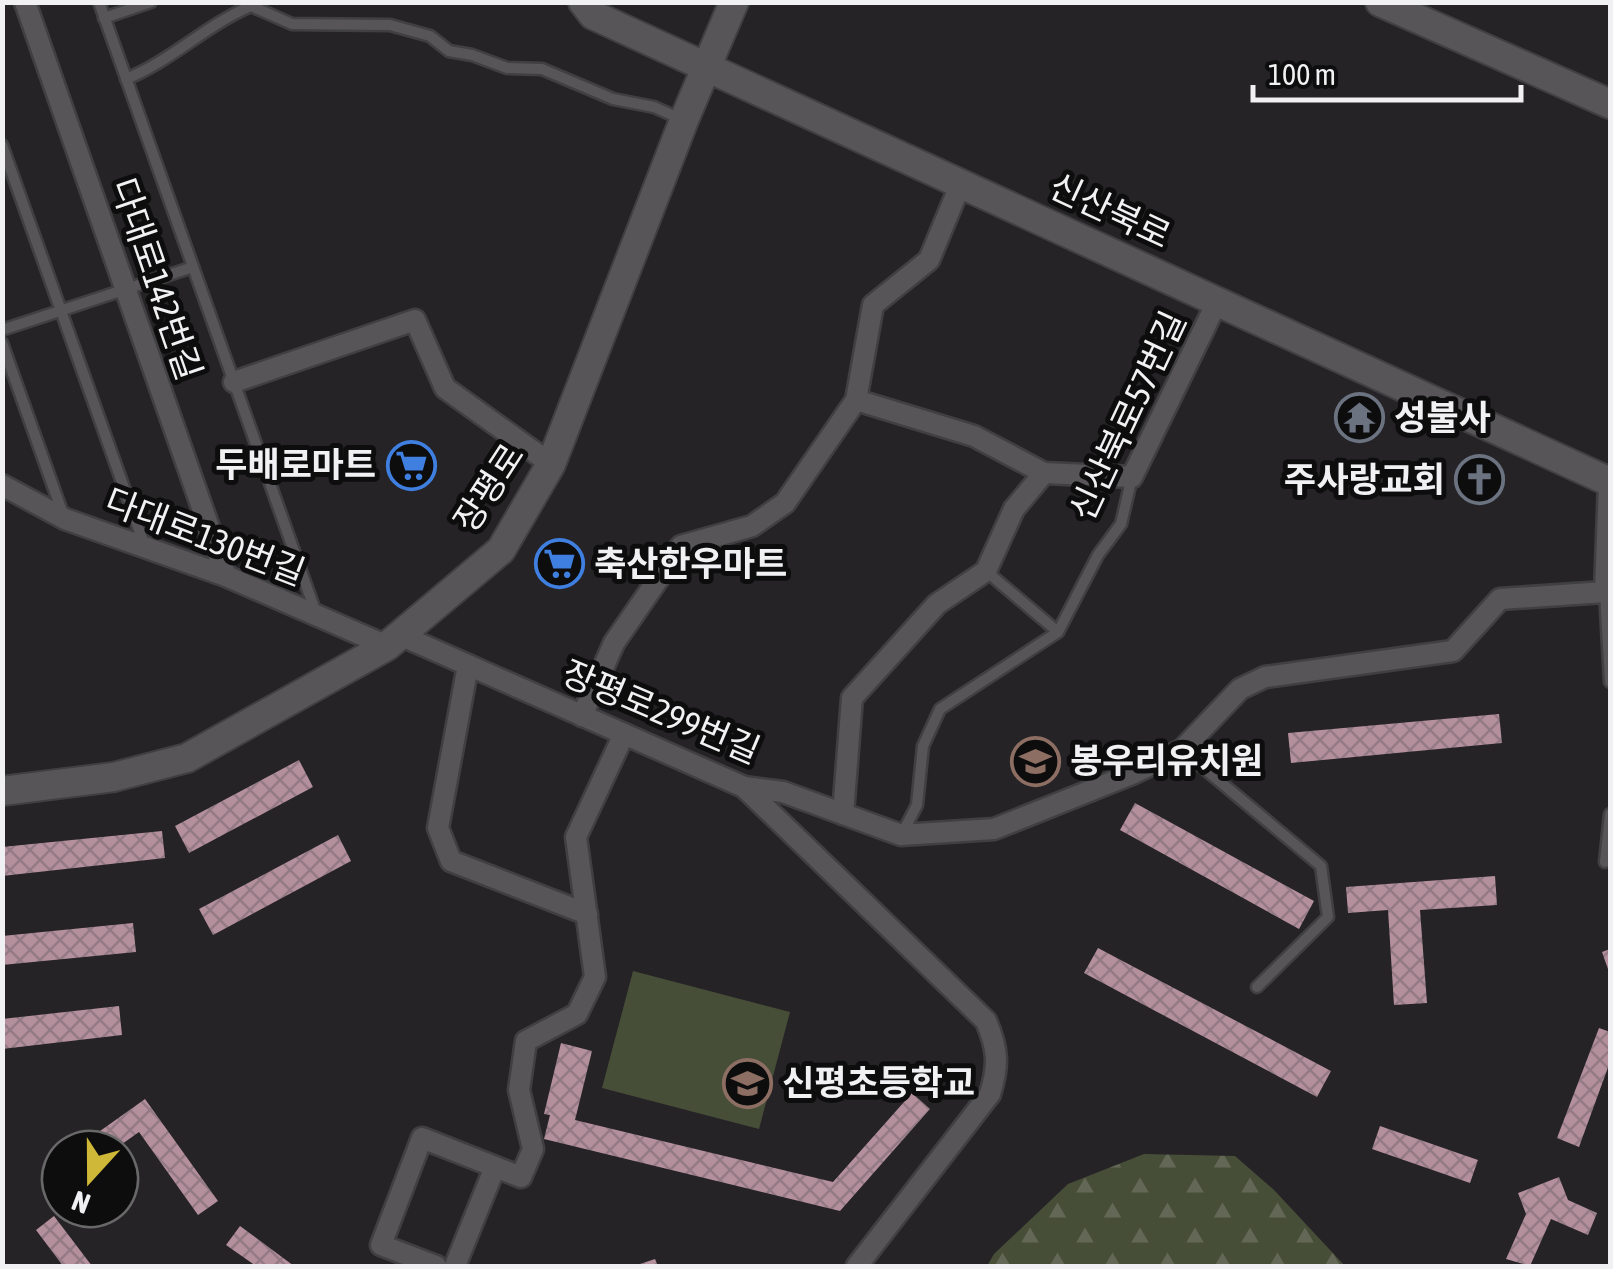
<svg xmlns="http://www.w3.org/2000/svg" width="1613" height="1269" viewBox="0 0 1613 1269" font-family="'Asap Condensed','Noto Sans KR',sans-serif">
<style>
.forest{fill:url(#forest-firs)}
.pitch{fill:#474e38}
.building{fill:url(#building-cross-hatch)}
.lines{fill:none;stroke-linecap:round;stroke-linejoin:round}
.lane-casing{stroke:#403f41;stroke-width:15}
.street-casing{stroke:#403f41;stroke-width:25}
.secondary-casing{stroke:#403f41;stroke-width:32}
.lane{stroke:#575558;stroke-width:10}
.street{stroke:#575558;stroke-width:20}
.secondary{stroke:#575558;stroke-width:28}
.labels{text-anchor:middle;stroke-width:10;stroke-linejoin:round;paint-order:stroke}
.street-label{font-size:35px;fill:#f1f0f2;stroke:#0e0d0e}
.poi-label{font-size:35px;font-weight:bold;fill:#f1f0f2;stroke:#0e0d0e;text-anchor:start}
</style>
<defs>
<pattern id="forest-firs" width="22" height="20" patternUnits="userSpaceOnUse" patternTransform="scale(2.5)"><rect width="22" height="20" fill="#474e38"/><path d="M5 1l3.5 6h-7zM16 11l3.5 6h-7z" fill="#626855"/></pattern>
<pattern id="building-cross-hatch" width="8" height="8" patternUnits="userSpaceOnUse" patternTransform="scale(2.5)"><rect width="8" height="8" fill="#b4909d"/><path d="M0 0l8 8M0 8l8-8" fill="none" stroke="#947a84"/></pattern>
</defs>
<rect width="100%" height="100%" fill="#252326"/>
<path class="forest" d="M1144,1154L1235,1156L1274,1190L1345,1266H987L994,1254L1068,1184Z"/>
<path class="pitch" d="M633,971L790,1012L759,1129L602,1088Z"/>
<g class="building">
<path d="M1499,714L1502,743L1291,763L1288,733Z"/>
<path d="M299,760L313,787L189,853L175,826Z"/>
<path d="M1135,803L1314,901L1299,929L1120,830Z"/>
<path d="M162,831L165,858L2,876V847Z"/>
<path d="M338,835L351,861L213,935L199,909Z"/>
<path d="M1495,876L1497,905L1420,910L1427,1003L1394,1005L1388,910L1348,913L1346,887Z"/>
<path d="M133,923L136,952L2,965V936Z"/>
<path d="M1098,948L1331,1071L1317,1097L1084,973Z"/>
<path d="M1610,949V975L1602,952Z"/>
<path d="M119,1006L122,1035L2,1049V1019Z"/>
<path d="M1599,1028L1610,1032V1062L1579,1147L1557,1138Z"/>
<path d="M561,1043L592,1051L575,1120L833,1182L912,1093L930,1109L840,1211L544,1139L550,1115L544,1114Z"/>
<path d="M145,1099L218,1201L198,1215L139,1132L115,1149H92L86,1141Z"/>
<path d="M1380,1126L1478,1160L1470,1183L1372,1149Z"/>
<path d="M1559,1177L1568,1200L1597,1213L1588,1235L1551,1219L1530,1266L1506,1259L1526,1214L1518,1193Z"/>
<path d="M54,1216L92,1266H63L36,1230Z"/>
<path d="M240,1226L294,1266H256L226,1245Z"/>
<path d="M655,1259L658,1266H634Z"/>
</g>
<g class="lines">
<defs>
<g id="lane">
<path d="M99,2L316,613"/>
<path d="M104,18L151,2"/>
<path d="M126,79C171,61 206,25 251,6L292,24L390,25L430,36L449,51L472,55L507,68L542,69L613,99L654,107L683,120"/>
<path d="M2,145L144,544"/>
<path d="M2,330L193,267"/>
<path d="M2,343L64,517"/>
<path d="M986,571L1058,632"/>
<path d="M1605,592L1610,682"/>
<path d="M1182,750L1321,866L1328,917L1257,987"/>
<path d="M902,834L917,805L923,746L940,709L1058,632L1098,555L1121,524L1132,477"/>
<path d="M1605,862L1610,814"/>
</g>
<g id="street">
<path d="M25,2L226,576"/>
<path d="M234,382L415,320L445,388L551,464"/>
<path d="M856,400L974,436L1044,473L1132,477L1217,302"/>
<path d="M2,485L65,519L226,576L387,646"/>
<path d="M400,635L744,787L783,792L901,835L994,829L1132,774L1182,750L1240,689L1265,677L1453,651L1500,599L1605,592L1609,482"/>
<path d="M468,665L438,828L451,861L587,914"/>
<path d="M582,716L614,643L681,546L752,526L785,503L856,400L873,305L929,260L961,183"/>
<path d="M744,787L986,1021C998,1049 999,1065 990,1094L857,1266"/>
<path d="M843,814L852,698L937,604L986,571L1014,509L1044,473"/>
<path d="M436,1266L381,1245L422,1138L521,1177L533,1149L519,1090L526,1041L577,1014L595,977L576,837L624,734"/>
<path d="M455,1266L495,1167"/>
</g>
<g id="secondary">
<path d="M583,2L593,15L1610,482"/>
<path d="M1380,2L1610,104"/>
<path d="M2,791L114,777L187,758L387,646L501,550L551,464L684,120L734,2"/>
</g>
</defs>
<use href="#lane" class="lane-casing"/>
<use href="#street" class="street-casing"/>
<use href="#secondary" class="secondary-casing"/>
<use href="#lane" class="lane"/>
<use href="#street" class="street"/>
<use href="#secondary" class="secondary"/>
</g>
<defs>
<symbol id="temple-ring" viewBox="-11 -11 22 22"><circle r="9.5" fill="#0e0d0e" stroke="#6b7280" stroke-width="1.5"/><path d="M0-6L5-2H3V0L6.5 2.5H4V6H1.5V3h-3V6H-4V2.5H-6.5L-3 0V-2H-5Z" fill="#6b7280"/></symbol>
<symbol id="supermarket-ring" viewBox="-11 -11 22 22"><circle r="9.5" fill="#0e0d0e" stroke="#3f7fe0" stroke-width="1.5"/><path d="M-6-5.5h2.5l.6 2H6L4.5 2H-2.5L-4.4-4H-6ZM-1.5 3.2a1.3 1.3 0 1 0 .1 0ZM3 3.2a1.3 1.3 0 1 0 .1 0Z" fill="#3f7fe0"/></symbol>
<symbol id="church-ring" viewBox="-11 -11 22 22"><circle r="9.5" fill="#0e0d0e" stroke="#6b7280" stroke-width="1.5"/><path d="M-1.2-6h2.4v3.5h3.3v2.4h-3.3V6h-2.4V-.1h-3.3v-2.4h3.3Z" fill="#6b7280"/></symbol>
<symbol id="school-ring" viewBox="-11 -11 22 22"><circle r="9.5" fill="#0e0d0e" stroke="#8d6e63" stroke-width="1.5"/><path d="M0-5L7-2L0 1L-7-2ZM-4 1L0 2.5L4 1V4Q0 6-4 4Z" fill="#8d6e63"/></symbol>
</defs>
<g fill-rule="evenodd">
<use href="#temple-ring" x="1332" y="390" width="55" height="55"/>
<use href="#supermarket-ring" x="384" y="438" width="55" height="55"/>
<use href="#church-ring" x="1452" y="452" width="55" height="55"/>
<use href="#supermarket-ring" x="532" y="536" width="55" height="55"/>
<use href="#school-ring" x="1008" y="734" width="55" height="55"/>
<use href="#school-ring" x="720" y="1056" width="55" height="55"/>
</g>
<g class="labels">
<g class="street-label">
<text transform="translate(1110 211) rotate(25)" y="12">신산북로</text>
<text transform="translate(156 279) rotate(71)" y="12">다대로142번길</text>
<text transform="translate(1128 416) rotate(-65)" y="12">신산북로57번길</text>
<text transform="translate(489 488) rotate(-57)" y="12">장평로</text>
<text transform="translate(205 537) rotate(21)" y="12">다대로130번길</text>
<text transform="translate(661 712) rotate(23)" y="12">장평로299번길</text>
</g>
<g class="poi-label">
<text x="1394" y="430">성불사</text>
<text x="376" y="477" text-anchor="end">두배로마트</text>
<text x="1445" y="492" text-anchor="end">주사랑교회</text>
<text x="594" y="576">축산한우마트</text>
<text x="1070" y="773">봉우리유치원</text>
<text x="782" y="1095">신평초등학교</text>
</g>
</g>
<rect width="1613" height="1269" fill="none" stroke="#f1f0f2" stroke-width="10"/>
<g transform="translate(90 1179) rotate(201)"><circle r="48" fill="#0e0d0e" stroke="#696869" stroke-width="2.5"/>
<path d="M0-8L18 38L0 25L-18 38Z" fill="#cfb837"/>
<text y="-15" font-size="28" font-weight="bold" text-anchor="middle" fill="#f1f0f2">N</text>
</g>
<path d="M1253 85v15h268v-15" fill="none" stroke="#f1f0f2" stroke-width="5"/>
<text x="1268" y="85" font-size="30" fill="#f1f0f2" stroke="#0e0d0e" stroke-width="8" paint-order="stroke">100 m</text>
</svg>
